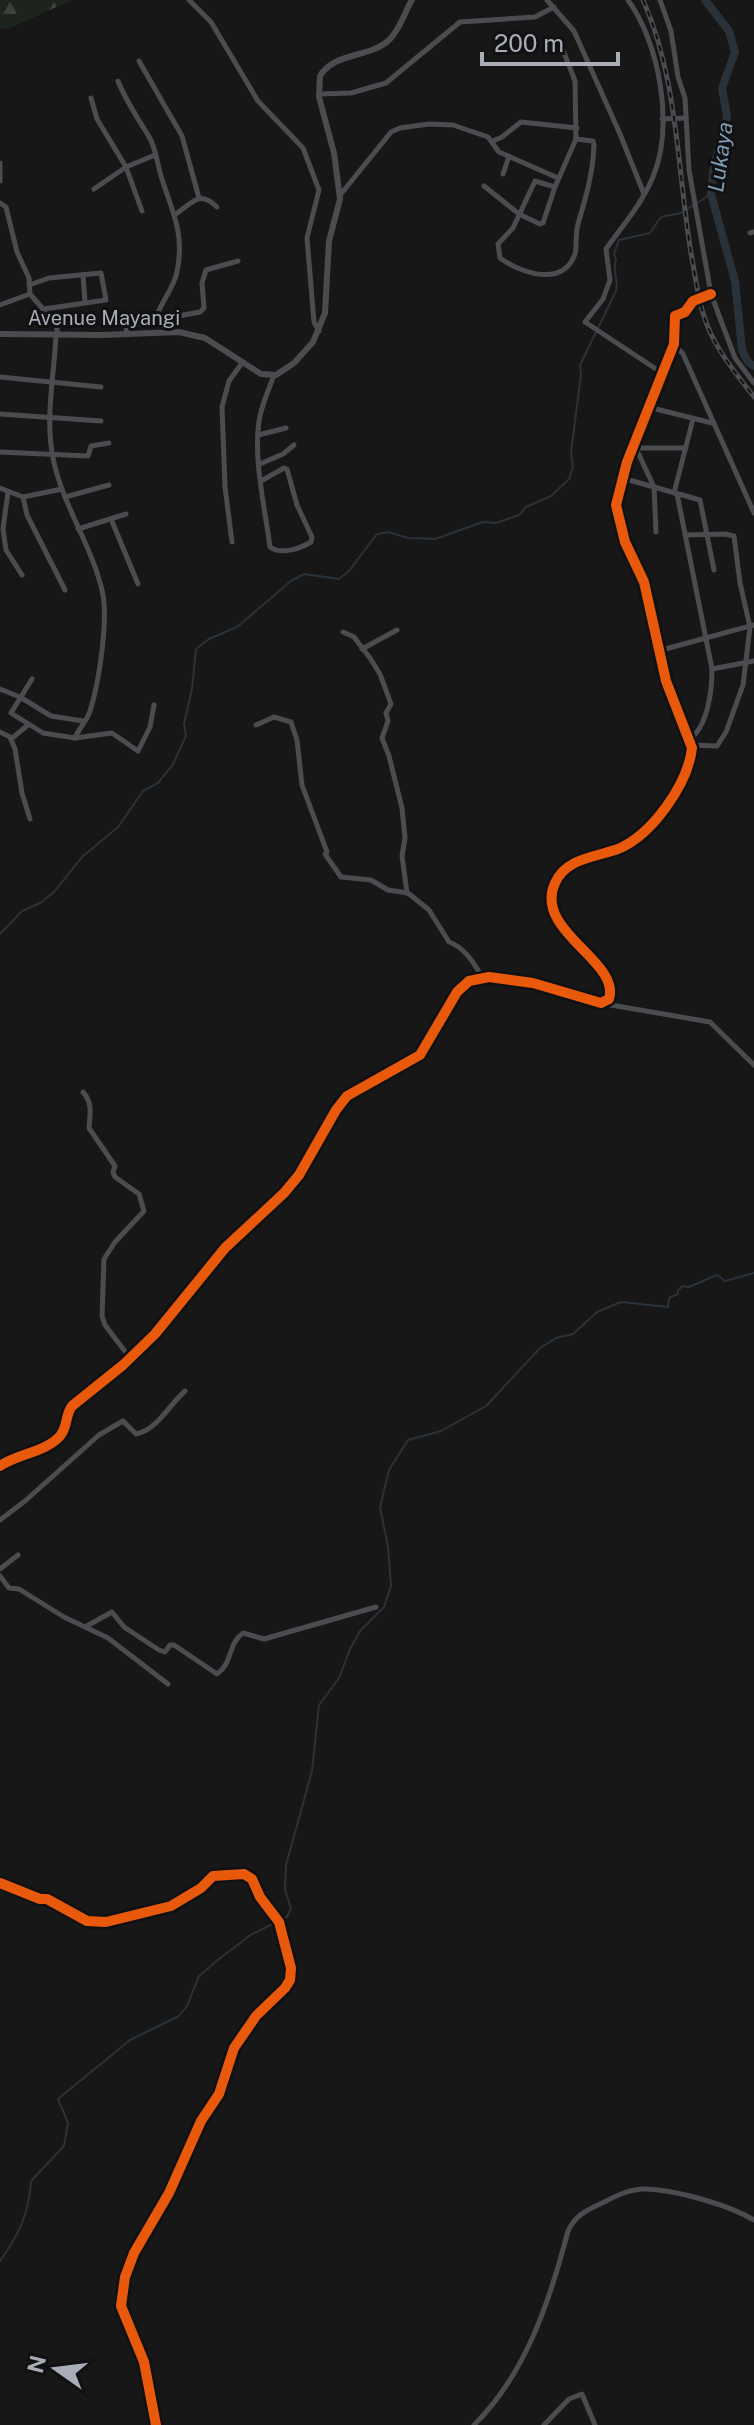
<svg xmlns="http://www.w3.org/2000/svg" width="754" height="2425" viewBox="0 0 754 2425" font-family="'Public Sans',sans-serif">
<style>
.forest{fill:url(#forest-firs)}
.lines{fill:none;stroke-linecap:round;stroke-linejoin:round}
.stream{stroke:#2a3239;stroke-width:2}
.river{stroke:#2a3239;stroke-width:8}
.minor-tunnel{stroke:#343537;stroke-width:5;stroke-dasharray:5 2.5;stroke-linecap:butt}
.minor{stroke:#4b4c50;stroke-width:5}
.tertiary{stroke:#4b4c50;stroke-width:6}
.rail-casing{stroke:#4b4c4f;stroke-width:5}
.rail{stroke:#111113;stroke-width:2;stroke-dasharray:6;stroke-linecap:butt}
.cycleway-casing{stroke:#111113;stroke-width:15}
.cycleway{stroke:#e8590c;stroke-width:10}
.labels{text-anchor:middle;stroke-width:6;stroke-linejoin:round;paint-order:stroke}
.street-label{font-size:20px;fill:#a8adb8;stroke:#111113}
.water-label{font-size:22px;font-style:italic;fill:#7f9bb3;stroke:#111113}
</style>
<defs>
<pattern id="forest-firs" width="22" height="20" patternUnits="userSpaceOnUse" patternTransform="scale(2)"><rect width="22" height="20" fill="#1d241e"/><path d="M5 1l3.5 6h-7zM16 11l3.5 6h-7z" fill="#3b413d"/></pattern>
</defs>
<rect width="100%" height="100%" fill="#171717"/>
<path class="forest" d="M0,0H72L10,28L0,29Z"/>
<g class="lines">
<g class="stream">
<path d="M0,934L22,911L42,902L55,891L82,857L118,827L143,791L158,783L173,764L186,736L184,724L192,689L196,649L209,639L237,627L291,581L304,574L339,579L349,571L377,534L388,532L408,538L435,539L483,522L496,523L519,515L526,507L551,496L569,479L573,467L571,453L581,374L580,365L616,291C619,278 612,274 616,259L614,254L619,240L650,233L661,217L681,213L711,194"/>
<path d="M0,2261C19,2235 29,2213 31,2181L64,2146L68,2123L58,2099L130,2040L179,2016L187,2006L199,1976L219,1959L252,1934L287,1917L291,1908L285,1890L286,1865L312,1771L319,1705L339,1678L350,1649L360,1631L384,1607L391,1586L388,1547L380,1507L389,1470L408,1440L441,1431L486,1406L540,1348L556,1338L573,1334L597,1312L621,1302L668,1307L669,1298L678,1294V1290L683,1286L689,1287L717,1275L725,1281L754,1273"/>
</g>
<path class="river" d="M705,0L729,31L735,52L722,88L727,116L713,171L711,194L735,281L742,350L748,362L754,366"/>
<path class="minor-tunnel" d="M0,1466C17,1454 46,1452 60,1436C68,1427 65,1415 72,1406L123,1365L155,1334L225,1248L284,1193L299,1175L336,1110L347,1096L420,1055L457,992L469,981L489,977L533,983L601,1003L609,999C621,961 536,933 555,884C568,851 614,856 638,838C665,819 683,782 692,751L666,681L644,582L625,542L616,513L627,462L674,344"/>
<g class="minor">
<path d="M189,0L211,22L258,101L303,148L319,190L307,238L314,322L319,331"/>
<path d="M547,0L574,31L620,134L644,194"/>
<path d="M628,0C660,44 674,126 653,177C641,205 623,225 606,249L610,280L603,299L585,322L662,373"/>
<path d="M660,0L671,31L678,77L685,98L689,170L711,294L735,358L754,383"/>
<path d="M139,61L182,136L199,198"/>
<path d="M118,81C126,101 137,117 148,135C156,147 157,163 161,176C172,212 185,232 177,272C173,291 159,303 155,322"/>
<path d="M319,94L351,93L386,83L460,22L535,17L554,7"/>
<path d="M91,98L97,119L126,167L155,155"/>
<path d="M662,119L686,118"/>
<path d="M493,141L502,137L521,122L577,128"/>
<path d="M0,163V181"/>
<path d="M503,174L509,156"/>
<path d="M484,186L519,214L540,224L543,223L555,187L576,139L575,81L561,45"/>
<path d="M555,187L535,181L513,228L498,244L500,258C521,273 563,288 575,254C577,248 575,235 578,224C586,197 593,173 594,145L593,141L576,139"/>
<path d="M94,189L126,167L142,211"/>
<path d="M341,194L391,132L400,128L429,124L453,125L488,137L499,152L558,178"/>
<path d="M0,203L6,207L17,252L29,278L30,294L56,324L58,335"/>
<path d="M176,214C193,202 199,190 217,207"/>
<path d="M750,233L754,232"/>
<path d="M83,275L85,302"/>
<path d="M29,285L49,278L101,273L106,300L44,309"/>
<path d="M711,294L693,301L685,312L675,316L674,344L683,354L754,513"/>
<path d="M0,305L30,294"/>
<path d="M127,334L126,326L200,312L204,308L202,283L206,270L238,261"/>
<path d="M56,336C54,375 45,419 53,458C62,504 91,544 102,590C109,618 99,683 90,711C87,721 79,728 75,738"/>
<path d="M0,377L101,387"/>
<path d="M648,407L712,423"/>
<path d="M0,414L101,421"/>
<path d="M258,435L286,428"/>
<path d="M634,444L654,487L656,532"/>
<path d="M637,448H686"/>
<path d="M0,452L88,456L91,446L109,443"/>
<path d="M260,464L283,454L294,445"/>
<path d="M622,478L700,500L714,570"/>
<path d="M261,481L284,468L287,469L297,505L312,537L311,542C299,549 281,555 270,547C265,508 252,455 260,416C263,402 269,389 274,375"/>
<path d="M0,488L23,497L62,489"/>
<path d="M8,492L3,529L6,550L22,575"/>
<path d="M674,493L693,419"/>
<path d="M677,494L712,669C712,691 708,726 689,740"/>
<path d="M23,497L27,515L65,590"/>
<path d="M65,497L109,485"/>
<path d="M111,519L138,584"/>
<path d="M78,529L126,514"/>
<path d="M685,535L725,534L734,536L740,583L750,627L743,685L726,732L717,746L691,745"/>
<path d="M232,542L225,487L222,407L229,381L242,363"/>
<path d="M343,632L354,637L370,658L380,674L391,704L386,713L388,721L382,738L389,756L402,808L405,838L402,856L407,893"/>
<path d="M362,649L397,630"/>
<path d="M658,651L754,625"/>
<path d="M712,669L754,661"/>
<path d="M32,679L11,713L43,733L75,738L112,733L138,751L150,727L154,705"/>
<path d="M0,689L20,697L51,716L83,721"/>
<path d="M256,725L274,717L291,722L297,740L302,785L327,852L325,854L341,877L371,880L388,890L408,893L429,910L449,942C464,947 474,963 482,977"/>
<path d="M0,732L10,737L15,749L22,793L30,819"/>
<path d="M11,739L28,725"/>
<path d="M605,1004L710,1022L754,1065"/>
<path d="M83,1092C93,1103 90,1115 89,1128L115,1166L113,1172L115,1177L139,1194L144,1211L115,1242L104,1259L102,1316L105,1325L130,1358"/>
<path d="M0,1520L25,1501L99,1435L123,1421L136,1434C157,1430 169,1405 185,1391"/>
<path d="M0,1569L18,1555"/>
<path d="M0,1576L9,1588L19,1589L64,1617L108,1638L168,1684"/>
<path d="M85,1627L112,1612L124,1627L159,1650L165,1652L170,1645H174L217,1674C233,1663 228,1643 243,1633L264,1639L376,1607"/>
<path d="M0,1883L40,1899H47L87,1921L106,1922L171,1906L201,1888L213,1876L244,1874L252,1879L260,1897L279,1922L291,1968L290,1980L285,1988L256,2016L234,2048L219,2094L201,2121L169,2193L134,2253L125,2277L121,2306L144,2362L156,2425"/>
<path d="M474,2425C526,2374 550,2300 568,2231C575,2216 585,2211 600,2204C614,2197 630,2188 647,2189C676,2190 729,2205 754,2220"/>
<path d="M544,2425L569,2399L582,2394L595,2425"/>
</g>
<path class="tertiary" d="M0,334L103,335L179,332L205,338L261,374L276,375L294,363L313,342L325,313L329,241L340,199L334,153L319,97L320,76C334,52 370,58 389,40C400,30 404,13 412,0"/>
<defs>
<path id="rail" d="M643,0C678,79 677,168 691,253C695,273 697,294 703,313C712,345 734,371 754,397"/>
</defs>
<use href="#rail" class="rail-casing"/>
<use href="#rail" class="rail"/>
<defs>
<g id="cycleway">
<path d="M0,1466C17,1454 46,1452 60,1436C68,1427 65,1415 72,1406L123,1365L155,1334L225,1248L284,1193L299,1175L336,1110L347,1096L420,1055L457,992L469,981L489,977L533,983L601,1003L609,999C621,961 533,931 555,883C566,858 596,857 618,849C652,835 688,784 692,748L666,681L644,582L625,542L616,505L627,462L674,344L675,316L685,312L693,301L711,294"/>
<path d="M0,1883L40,1899H47L87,1921L106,1922L171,1906L201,1888L213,1876L244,1874L252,1879L260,1897L279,1922L291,1968L290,1980L285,1988L256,2016L234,2048L219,2094L201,2121L169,2193L134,2253L125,2277L121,2306L144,2362L156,2425"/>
</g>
</defs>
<use href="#cycleway" class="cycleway-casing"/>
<use href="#cycleway" class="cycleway"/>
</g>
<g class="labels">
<g class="street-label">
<text x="104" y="325">Avenue Mayangi</text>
</g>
<g class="water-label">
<text transform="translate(720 157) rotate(-82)" y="8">Lukaya</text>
</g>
</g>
<g transform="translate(56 2369) rotate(284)" stroke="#111113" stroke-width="6" paint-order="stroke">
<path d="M0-6L14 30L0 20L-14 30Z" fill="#a8adb8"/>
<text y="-12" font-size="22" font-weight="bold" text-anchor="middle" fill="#a8adb8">N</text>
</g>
<path d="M482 52v12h136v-12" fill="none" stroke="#a8adb8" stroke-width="4"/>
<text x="494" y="52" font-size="24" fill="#a8adb8" stroke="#111113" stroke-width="6" paint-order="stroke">200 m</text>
</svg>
